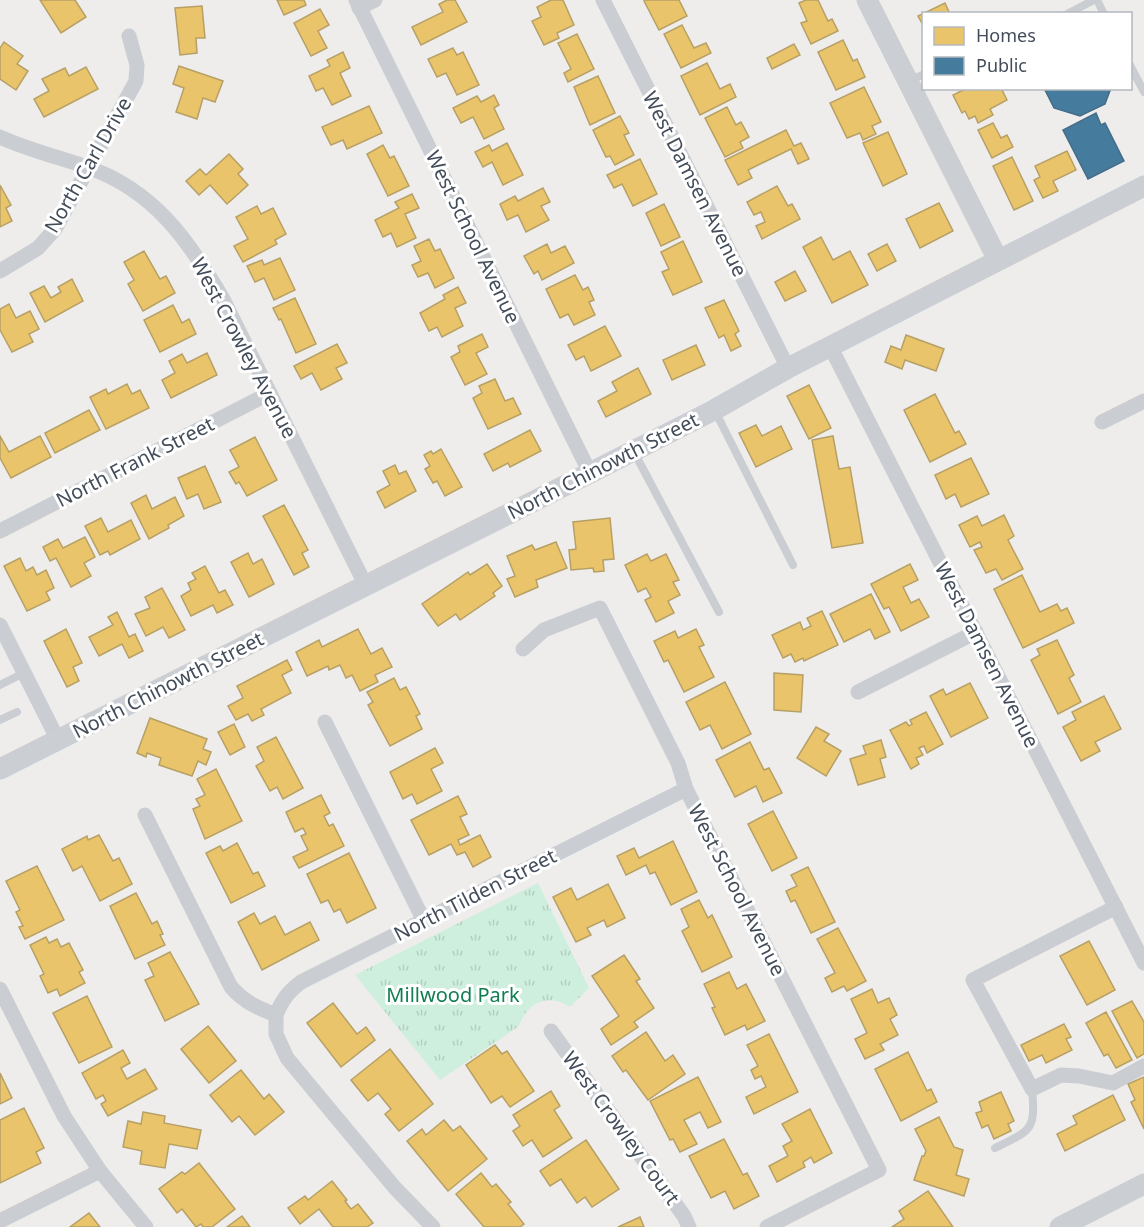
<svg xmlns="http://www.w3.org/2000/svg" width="1144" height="1227" viewBox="0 0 1144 1227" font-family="'Noto Sans',sans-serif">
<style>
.park{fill:url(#park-tufts)}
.homes{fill:#e9c46a;stroke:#b7a065;stroke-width:1.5}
.public{fill:#457b9d;stroke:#446d89;stroke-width:1.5}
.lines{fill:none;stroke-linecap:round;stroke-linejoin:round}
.lane{stroke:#cacdd1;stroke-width:8}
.street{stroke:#cacdd1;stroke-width:15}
.secondary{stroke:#cbced2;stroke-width:21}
.labels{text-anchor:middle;stroke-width:6;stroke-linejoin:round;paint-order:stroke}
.street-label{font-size:20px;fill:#434d5a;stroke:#fff}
.park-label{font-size:20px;fill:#117e52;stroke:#fff}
</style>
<defs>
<pattern id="park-tufts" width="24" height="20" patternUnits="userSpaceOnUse" patternTransform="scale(1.5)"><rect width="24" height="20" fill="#cfefde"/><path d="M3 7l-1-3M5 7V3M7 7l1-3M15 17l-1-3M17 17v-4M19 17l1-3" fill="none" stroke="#b3cfc1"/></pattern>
</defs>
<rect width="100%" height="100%" fill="#eeedec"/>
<path class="park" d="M538,883L589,988L570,1007C549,993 527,1002 519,1026L440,1080L355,975Z"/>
<g class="homes">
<path d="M40,0H75L86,17L61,33Z"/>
<path d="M277,0H304L306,5L284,15Z"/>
<path d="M447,0H455L467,22L421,45L412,27L443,12L439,4Z"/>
<path d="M551,0H563L574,25L557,33L559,38L544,45L532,21L541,17L537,7Z"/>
<path d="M645,0H679L687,16L659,30L644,1Z"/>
<path d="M806,0H818L828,21L832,19L838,31L811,44L801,23L807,21L799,3Z"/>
<path d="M945,3L950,14H924V27L918,16Z"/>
<path d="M202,6L205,38H196L197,53L180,55L175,8Z"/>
<path d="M320,9L329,25L318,31L327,48L311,56L294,23Z"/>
<path d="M682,25L694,48L706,43L711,53L681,68L664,34Z"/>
<path d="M577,34L594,69L568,82L564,73L571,69L558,43Z"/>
<path d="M843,40L853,61L857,59L865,77L836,90L818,52Z"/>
<path d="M4,42L23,56L17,64L28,71L16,90L0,79V48Z"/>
<path d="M794,44L800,55L772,69L767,58Z"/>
<path d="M453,48L457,55L463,52L479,85L457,95L446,73L437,77L428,59Z"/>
<path d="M343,52L350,68L340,73L351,96L332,105L323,88L316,91L309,76L330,66L327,60Z"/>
<path d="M707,63L720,89L730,84L736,97L700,115L681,76Z"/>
<path d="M179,66L223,81L215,102L203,98L197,119L176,112L184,88L173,84Z"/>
<path d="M86,67L98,89L44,117L34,99L49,91L42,79L65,68L69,76Z"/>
<path d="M598,76L615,113L590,125L574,87Z"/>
<path d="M864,87L881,122L872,126L876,134L863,140L860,133L847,138L830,103Z"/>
<path d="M967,88H1001L1007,100L990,109L993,115L978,123L975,116L969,119L965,111L962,113L953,95Z"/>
<path d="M494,95L499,105L494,108L504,129L484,139L473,117L461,123L453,108L477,96L481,102Z"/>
<path d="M369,106L382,133L347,149L343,140L331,145L322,127Z"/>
<path d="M727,107L736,125L741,122L749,137L740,142L743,148L725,157L705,118Z"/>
<path d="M620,116L629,133L624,135L634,155L615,165L610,156L606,157L593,130Z"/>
<path d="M993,123L1001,138L1007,135L1013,147L992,158L978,130Z"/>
<path d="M786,130L794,146L801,143L809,159L798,164L791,149L748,170L752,178L738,185L725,160Z"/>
<path d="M888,132L907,174L883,186L863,143Z"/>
<path d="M507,143L523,175L503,185L492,162L483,167L475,152L489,145L492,151Z"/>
<path d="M383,145L390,158L394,156L409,186L388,196L367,154Z"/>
<path d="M1067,151L1076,170L1053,181L1058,191L1043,198L1034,180L1040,177L1035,166Z"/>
<path d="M229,154L243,169L238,174L248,185L227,204L210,185L199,195L186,181L200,169L206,175Z"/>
<path d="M1012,157L1033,201L1014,210L993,166Z"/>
<path d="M640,159L657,194L633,206L622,184L614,188L607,175Z"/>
<path d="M0,185L11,205L6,208L12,221L0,227Z"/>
<path d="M777,186L788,206L792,204L800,219L762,239L756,226L765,222L761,212L754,215L747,202Z"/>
<path d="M543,188L550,202L541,206L549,220L526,232L518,215L507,220L500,204L515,196L518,201Z"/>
<path d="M412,194L419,208L405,214L416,238L397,247L391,233L383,237L375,220L399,208L395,202Z"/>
<path d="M939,203L953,231L920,248L906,219Z"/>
<path d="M664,204L680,237L661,246L646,213Z"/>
<path d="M257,206L261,214L273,208L286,234L275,240L277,244L243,262L234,246L248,239L236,217Z"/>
<path d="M821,237L833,260L850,251L868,285L832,303L803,247Z"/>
<path d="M429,239L435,251L440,249L454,278L435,288L428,273L418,277L412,265L421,261L414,246Z"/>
<path d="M683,241L702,282L673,295L662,272L669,269L661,252Z"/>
<path d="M547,244L551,253L565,246L574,263L542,280L538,271L534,274L524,256Z"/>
<path d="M887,244L896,261L877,271L868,254Z"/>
<path d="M144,251L160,279L166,276L175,293L143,311L128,284L134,280L124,262Z"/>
<path d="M280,258L295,290L274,300L264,278L255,282L247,266L262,260L264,265Z"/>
<path d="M795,271L806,291L785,301L775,282Z"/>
<path d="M575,275L583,290L588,287L594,300L589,302L595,315L574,325L568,314L560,318L546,289Z"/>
<path d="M72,279L83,301L45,322L30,293L44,286L51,298L61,292L58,287Z"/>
<path d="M458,287L466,303L455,308L463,326L442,337L437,327L429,331L420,313L445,299L443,295Z"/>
<path d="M295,298L316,344L296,353L281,319L279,320L273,308Z"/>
<path d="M724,300L739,331L735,334L741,346L731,351L724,335L719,338L705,308Z"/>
<path d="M9,304L16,318L30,311L39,329L29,334L33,342L12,352L0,330V309Z"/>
<path d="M173,305L182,323L189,319L196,334L160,352L144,320Z"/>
<path d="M605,326L621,356L591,371L584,356L576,360L568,345Z"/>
<path d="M482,334L488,347L476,353L487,374L465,385L451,357L460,352L458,346Z"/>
<path d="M906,335L944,349L936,371L905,360L902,369L885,362L891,346L901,350Z"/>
<path d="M337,344L347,363L336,368L342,379L321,390L312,373L301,379L294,366Z"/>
<path d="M696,345L705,365L672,380L663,360Z"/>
<path d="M207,353L217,375L171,398L162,380L175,373L169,361L182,354L187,363Z"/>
<path d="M638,368L651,394L606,417L598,401L617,391L612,382Z"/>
<path d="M495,379L505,401L513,398L521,414L488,429L473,398L482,393L479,386Z"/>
<path d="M127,384L132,394L140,390L149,408L106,429L90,397L106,389L108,394Z"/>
<path d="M809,385L831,428L809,439L787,396Z"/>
<path d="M935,394L955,433L959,431L966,444L930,462L904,410Z"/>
<path d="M89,410L100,430L55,453L45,433Z"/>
<path d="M756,425L762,436L781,426L792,449L756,467L739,433Z"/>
<path d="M530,430L541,451L510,467L508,463L493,471L484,454Z"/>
<path d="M0,436L9,452L40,436L51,457L11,478L0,458Z"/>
<path d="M833,436L839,469L850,467L863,543L832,548L812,440Z"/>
<path d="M255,437L277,480L247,496L239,482L236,484L229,472L239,467L230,450Z"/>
<path d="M441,449L462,487L445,496L437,481L433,483L425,469L430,466L424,455L431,451L433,454Z"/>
<path d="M971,458L989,494L961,507L955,494L946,499L935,475Z"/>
<path d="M395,465L399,474L406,471L416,491L385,508L377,492L390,485L383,471Z"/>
<path d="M205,466L221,502L204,509L198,494L187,499L178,478Z"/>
<path d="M146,495L152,509L175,497L184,516L168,525L169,528L149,539L131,503Z"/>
<path d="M284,505L308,550L302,553L309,567L294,575L263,516Z"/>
<path d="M1004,515L1014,536L1008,540L1023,569L1002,580L996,569L986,573L974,550L982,547L980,542L970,547L959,525L977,516L982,526Z"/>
<path d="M101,518L108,532L131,520L140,539L110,555L108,551L100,555L85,526Z"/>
<path d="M610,518L614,559L603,560L604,571L594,572L593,568L571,570L569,550L576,549L573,522Z"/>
<path d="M85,537L95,557L84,563L91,576L71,587L56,558L50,561L43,547L58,539L63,548Z"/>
<path d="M556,542L567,568L536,580L538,587L515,597L507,579L515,576L507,556L532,545L535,550Z"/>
<path d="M248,553L253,564L262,559L274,584L249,597L231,562Z"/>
<path d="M647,554L651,561L666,554L679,580L673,582L680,595L668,601L674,613L656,622L645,600L651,597L646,588L638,592L625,565Z"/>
<path d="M20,558L26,571L33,567L37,575L46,570L54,588L46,592L50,600L27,611L4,566Z"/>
<path d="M487,564L502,586L493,593L495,596L460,620L456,614L438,626L422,604L468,572L470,575Z"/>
<path d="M910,564L918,580L903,587L911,603L919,599L929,617L901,631L889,607L884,609L871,584Z"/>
<path d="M205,566L219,593L225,590L233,605L217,613L213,605L191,616L181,596L191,590L188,583L196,579L192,573Z"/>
<path d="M1022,575L1040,612L1057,604L1061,611L1067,608L1074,623L1023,648L994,589Z"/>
<path d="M162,588L185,630L169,638L163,627L146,636L135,614L150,608L145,597Z"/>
<path d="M871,594L890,632L875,639L870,629L844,642L830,614Z"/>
<path d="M822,611L838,645L804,661L803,658L795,662L791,654L783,658L772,635L800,622L803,630L811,626L807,618Z"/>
<path d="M117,612L129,637L135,634L143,651L129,658L122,644L99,656L89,637L113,625L108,617Z"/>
<path d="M66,629L82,663L73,667L79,681L67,687L44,641Z"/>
<path d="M358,629L371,654L382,648L392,667L375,675L378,682L360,691L352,675L346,678L340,665L329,670L328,666L307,676L296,652L319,640L322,647Z"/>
<path d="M696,629L704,645L699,647L714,677L684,692L668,660L664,662L654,641L675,631L678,638Z"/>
<path d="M1057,640L1074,675L1069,678L1081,702L1058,714L1031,660L1040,655L1037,649Z"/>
<path d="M287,660L292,670L282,675L291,693L261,709L264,715L252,721L248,714L236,720L228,706L243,698L237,686Z"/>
<path d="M774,673L803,675L801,712L774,710Z"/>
<path d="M394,678L400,690L406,687L420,714L416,716L422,729L390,746L368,705L373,702L367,692Z"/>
<path d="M725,682L751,734L722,749L710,725L700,730L686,702Z"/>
<path d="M970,683L988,718L951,737L930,696L943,689L946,695Z"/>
<path d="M1104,696L1121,729L1095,742L1100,751L1081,761L1063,727L1076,720L1072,712Z"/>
<path d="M926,712L943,744L927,753L924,746L919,748L923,755L916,758L919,764L911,769L890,730L906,722L909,726L912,724L910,720Z"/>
<path d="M150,718L207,739L203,749L211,752L206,765L198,761L192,776L159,765L161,758L147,753L146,757L137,753Z"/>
<path d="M234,724L245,747L230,755L218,732Z"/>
<path d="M816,727L829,734L824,741L841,751L826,776L797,758Z"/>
<path d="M276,737L303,788L283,799L277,787L270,791L256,766L264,761L257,747Z"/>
<path d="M881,740L886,757L880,759L885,777L858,785L850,759L866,754L863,746Z"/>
<path d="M750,742L764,770L769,768L782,793L763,802L756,786L735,797L716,760Z"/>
<path d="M435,748L443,763L431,769L442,791L417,804L412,794L403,799L390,772Z"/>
<path d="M216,769L242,821L205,839L193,809L200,806L196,799L205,795L197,779Z"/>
<path d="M321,795L330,813L324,816L329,826L333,824L344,846L299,868L293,857L308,850L301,836L306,834L303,828L295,832L286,812Z"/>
<path d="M458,796L467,814L460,817L469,835L458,840L460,845L480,835L491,857L473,867L465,852L457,855L451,844L429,855L411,820Z"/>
<path d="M773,811L797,858L772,871L748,824Z"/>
<path d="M99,835L113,861L119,858L132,884L100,901L82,866L73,871L62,849L87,836L88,840Z"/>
<path d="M673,841L697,892L671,905L655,872L650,874L646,865L626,875L617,856L634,848L639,858Z"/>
<path d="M237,843L253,874L258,872L265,886L231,903L206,853L220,846L223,851Z"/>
<path d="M349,853L376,908L347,923L340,909L334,912L328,900L321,903L307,874Z"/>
<path d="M37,866L64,920L25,939L19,927L23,926L16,912L20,910L6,881Z"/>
<path d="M808,867L835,922L811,933L795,900L791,902L786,891L797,886L791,875Z"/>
<path d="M608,884L625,918L607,927L604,920L587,928L591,935L576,942L553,897L571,888L577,900Z"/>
<path d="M136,893L152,924L157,921L163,934L160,935L165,945L135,959L110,906Z"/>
<path d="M699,900L708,918L712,915L732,957L702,972L682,931L689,927L681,909Z"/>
<path d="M254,913L260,924L275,916L285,935L310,922L319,940L262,970L238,922Z"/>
<path d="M838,928L866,981L847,991L844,986L832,992L825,978L835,973L817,939Z"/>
<path d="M46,937L49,943L57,939L61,947L69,943L83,970L79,972L85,983L60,996L57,989L48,993L40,976L44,974L30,945Z"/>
<path d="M1089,941L1115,990L1087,1005L1060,956Z"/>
<path d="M170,952L199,1004L165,1021L145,980L154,976L148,963Z"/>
<path d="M624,955L640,979L636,981L654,1008L634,1022L638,1027L611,1045L601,1029L619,1016L592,976Z"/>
<path d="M729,972L737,989L746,984L765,1021L747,1030L745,1025L725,1035L712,1008L715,1007L704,984Z"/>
<path d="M872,989L878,1003L889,998L897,1015L890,1019L898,1035L880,1044L884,1050L865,1059L855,1039L867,1033L851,999Z"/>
<path d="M87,996L112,1047L79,1063L53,1013Z"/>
<path d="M1132,1001L1144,1022V1054L1137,1058L1112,1011Z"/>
<path d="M333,1003L357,1034L366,1027L375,1040L341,1067L307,1023Z"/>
<path d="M1106,1012L1132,1060L1116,1068L1108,1054L1104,1056L1086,1023Z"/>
<path d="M1064,1024L1071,1037L1066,1039L1072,1050L1046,1063L1042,1055L1029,1061L1021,1045Z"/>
<path d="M208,1026L236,1061L209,1083L181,1049Z"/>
<path d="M646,1032L665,1061L673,1055L685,1074L648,1100L626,1070L623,1072L612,1056Z"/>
<path d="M769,1034L798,1092L754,1114L746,1097L766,1087L761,1076L755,1079L751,1070L758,1066L747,1045Z"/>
<path d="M495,1045L502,1054L507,1051L534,1091L510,1107L502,1096L491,1103L466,1065Z"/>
<path d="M390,1049L433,1104L399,1131L385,1114L391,1109L378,1093L368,1101L351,1080Z"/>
<path d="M123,1050L130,1063L121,1068L127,1079L145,1069L157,1089L108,1116L101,1104L106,1101L103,1095L96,1099L82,1073Z"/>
<path d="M908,1052L927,1091L931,1089L937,1102L901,1121L875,1069Z"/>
<path d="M241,1070L264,1099L269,1094L284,1112L255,1135L239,1116L232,1122L210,1095Z"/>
<path d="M0,1073L12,1098L0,1104Z"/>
<path d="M698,1077L721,1122L708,1128L700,1112L684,1120L697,1144L680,1152L673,1139L670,1140L650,1101Z"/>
<path d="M1144,1077V1129L1131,1102L1135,1100L1128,1084Z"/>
<path d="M551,1091L560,1106L554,1110L572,1138L543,1157L532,1140L523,1146L513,1131L520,1126L513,1115Z"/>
<path d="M1001,1092L1014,1121L1008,1124L1011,1131L994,1139L988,1125L982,1128L976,1113L982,1111L979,1102Z"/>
<path d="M1113,1095L1125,1120L1065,1151L1057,1134L1077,1124L1073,1116Z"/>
<path d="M24,1108L44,1148L36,1152L41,1163L0,1183V1120Z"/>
<path d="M810,1109L832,1153L814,1163L811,1157L803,1162L805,1167L777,1182L769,1166L788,1156L783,1146L792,1141L782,1124Z"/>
<path d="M143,1112L165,1116L164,1123L201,1130L197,1149L169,1144L165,1168L140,1164L142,1151L123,1147L128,1121L141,1124Z"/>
<path d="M939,1117L954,1147L963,1150L956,1175L969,1179L964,1196L914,1180L922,1156H924L926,1151L915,1129Z"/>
<path d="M444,1120L453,1131L460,1126L487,1159L448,1191L407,1141L422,1129L426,1135Z"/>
<path d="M724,1139L743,1175L747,1173L759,1196L734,1209L725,1191L711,1198L689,1156Z"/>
<path d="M586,1140L619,1189L592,1207L585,1197L577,1203L561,1179L550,1186L540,1171Z"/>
<path d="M199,1163L235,1209L212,1227H203L201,1224L196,1227L182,1209L177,1213L159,1189L182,1172L185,1174Z"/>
<path d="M481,1173L492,1187L496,1184L511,1202L508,1204L524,1224L520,1227H484L456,1194Z"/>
<path d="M332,1181L347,1200L345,1201L351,1209L358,1204L373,1223L367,1227H333L319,1209L300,1224L288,1208L305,1196L308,1200Z"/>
<path d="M928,1191L953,1227H892L904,1219L899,1211Z"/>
<path d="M89,1213L100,1227H70Z"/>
<path d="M242,1216L250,1227H227Z"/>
<path d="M640,1217L644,1227H618Z"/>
</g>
<g class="public">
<path d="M1044,88H1111L1105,104L1080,116L1054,108Z"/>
<path d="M1096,113L1101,125L1105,123L1124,161L1088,179L1063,130Z"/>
</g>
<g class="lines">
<g class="lane">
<path d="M1097,0L1104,14"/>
<path d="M1067,14L1094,0"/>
<path d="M1130,65L1144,92"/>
<path d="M909,81L924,74"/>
<path d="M715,411L793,565"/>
<path d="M634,452L719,612"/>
<path d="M0,685L24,673"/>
<path d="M0,720L17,712"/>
<path d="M995,1148C1031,1130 1036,1131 1032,1089"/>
</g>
<g class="street">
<path d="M356,0L590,473"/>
<path d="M603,0L788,368"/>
<path d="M359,8L375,0"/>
<path d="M0,137C29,150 58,157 87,167C154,190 189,241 223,299L366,586"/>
<path d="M0,271L38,248L55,229L136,81L137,65L129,36"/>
<path d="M831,348L1144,963"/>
<path d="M1102,422L1144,401"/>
<path d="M0,531L270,393"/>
<path d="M0,625L58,740"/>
<path d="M523,649L544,630L600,608L678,763L686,789L879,1170L767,1227"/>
<path d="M858,692L976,632"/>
<path d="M325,722L424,921"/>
<path d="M145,815L231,987C244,1002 258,1008 276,1015V1034L287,1058L395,1188L433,1227"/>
<path d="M1116,907L973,980L1032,1089L1061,1075L1079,1076L1113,1083L1144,1066"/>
<path d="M0,989L64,1116L100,1171L146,1227"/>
<path d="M276,1015C282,1000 288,992 301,982L686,789"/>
<path d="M551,1031L684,1216L689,1227"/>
<path d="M0,1221L100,1171"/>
</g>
<g class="secondary">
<path d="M867,0L998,260"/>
<path d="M0,769L590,473L714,410L788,368L1144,186"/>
<path d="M1060,1227L1144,1184"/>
</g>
</g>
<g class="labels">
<g class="street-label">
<text transform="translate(88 165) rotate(-60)" y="7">North Carl Drive</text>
<text transform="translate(695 184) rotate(63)" y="7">West Damsen Avenue</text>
<text transform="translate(473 237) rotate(64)" y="7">West School Avenue</text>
<text transform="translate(244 348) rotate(62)" y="7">West Crowley Avenue</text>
<text transform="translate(135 462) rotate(-27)" y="7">North Frank Street</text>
<text transform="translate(603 466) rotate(-27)" y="7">North Chinowth Street</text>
<text transform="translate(987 655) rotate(63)" y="7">West Damsen Avenue</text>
<text transform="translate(168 685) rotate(-27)" y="7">North Chinowth Street</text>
<text transform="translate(737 890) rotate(63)" y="7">West School Avenue</text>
<text transform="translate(475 895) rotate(-27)" y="7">North Tilden Street</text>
<text transform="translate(621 1128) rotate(54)" y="7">West Crowley Court</text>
</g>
<g class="park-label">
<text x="453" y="1002">Millwood Park</text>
</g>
</g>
<rect x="922" y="12" width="210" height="78" fill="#ffffff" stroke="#b4b8bd" stroke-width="1.5"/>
<rect x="934" y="27" width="30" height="18" fill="#e9c46a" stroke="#b4b8bd" stroke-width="1.5"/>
<text x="976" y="42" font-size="18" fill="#434d5a">Homes</text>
<rect x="934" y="57" width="30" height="18" fill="#457b9d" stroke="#b4b8bd" stroke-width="1.5"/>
<text x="976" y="72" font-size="18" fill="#434d5a">Public</text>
</svg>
